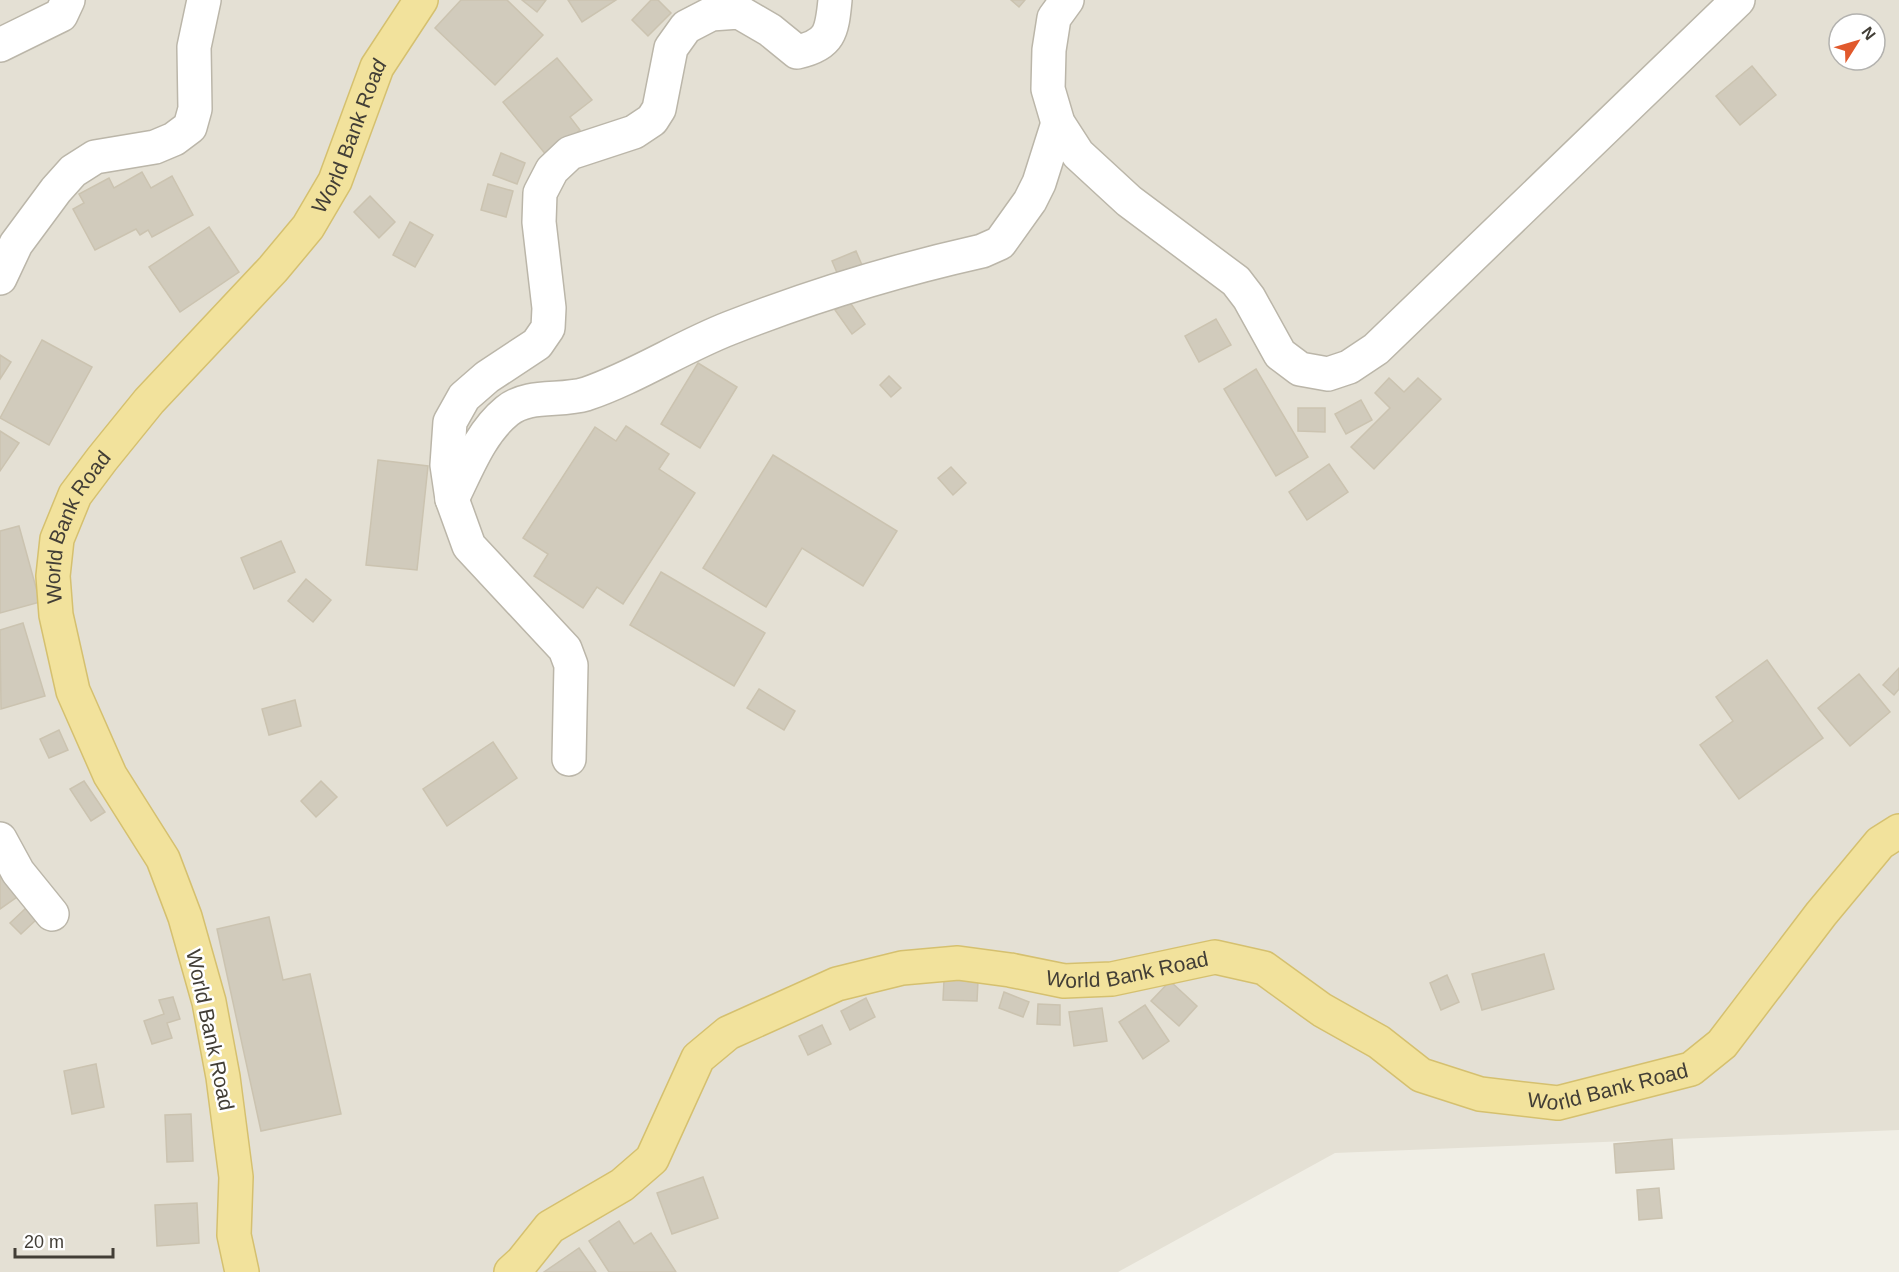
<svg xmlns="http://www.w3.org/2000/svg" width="1899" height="1272" viewBox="0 0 1899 1272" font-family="Helvetica,sans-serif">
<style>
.residential{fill:#e4e0d4;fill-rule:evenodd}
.building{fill:#d1cbbc;stroke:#cbc3b0;stroke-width:1.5}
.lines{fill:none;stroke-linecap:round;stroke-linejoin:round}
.minor-casing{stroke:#bbb6a9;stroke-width:36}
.major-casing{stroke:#d5c06f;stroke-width:36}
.minor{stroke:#fff;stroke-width:33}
.major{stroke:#f2e29c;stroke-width:33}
.labels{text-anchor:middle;stroke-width:5;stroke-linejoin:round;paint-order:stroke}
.street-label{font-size:21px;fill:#423e36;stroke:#fff}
</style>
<rect width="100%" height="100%" fill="#f0eee5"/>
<path class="residential" d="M0,0H1899V1130L1335,1153L1118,1272H0ZM1839,24H1875V60H1839Z"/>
<g class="building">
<path d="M461,0H507L543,35L495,85L435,28Z"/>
<path d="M522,0H546L537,12Z"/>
<path d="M568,0H616L582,22Z"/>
<path d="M651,0H658L671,13L648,36L632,20Z"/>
<path d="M1011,0H1025L1019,7Z"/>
<path d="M557,58L592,100L570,117L580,130L547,156L503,102Z"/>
<path d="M1752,66L1776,95L1740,125L1716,96Z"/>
<path d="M501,153L525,163L517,184L493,175Z"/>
<path d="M142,172L151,188L172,176L193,215L152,237L148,230L140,235L136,229L95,250L73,209L84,203L79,194L109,178L114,188Z"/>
<path d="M488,184L513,191L506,217L481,210Z"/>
<path d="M370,196L395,222L379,238L354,212Z"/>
<path d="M410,222L433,235L415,267L393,255Z"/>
<path d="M209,227L239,272L180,312L149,267Z"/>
<path d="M856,251L862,265L838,275L832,261Z"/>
<path d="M849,301L865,324L852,334L835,310Z"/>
<path d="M1216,319L1231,345L1199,362L1185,336Z"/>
<path d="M42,340L92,367L49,445L0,418Z"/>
<path d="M0,355L11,362L0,379Z"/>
<path d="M698,363L737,387L700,448L661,424Z"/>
<path d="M1256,369L1308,457L1276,476L1224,389Z"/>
<path d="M889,376L901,388L891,397L880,385Z"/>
<path d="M1389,378L1404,392L1418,378L1441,399L1374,469L1351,447L1390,408L1375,393Z"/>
<path d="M1361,400L1372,420L1346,434L1335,414Z"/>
<path d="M1298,408H1325V432L1298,431Z"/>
<path d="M626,426L669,454L659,469L695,493L623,604L597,587L583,608L534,576L548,554L523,538L595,427L616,441Z"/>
<path d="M0,431L19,443L0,471Z"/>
<path d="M773,455L897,531L863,586L802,548L766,607L703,568Z"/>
<path d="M378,460L428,466L417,570L366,565Z"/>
<path d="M1329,464L1348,492L1307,520L1289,492Z"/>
<path d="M951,467L966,483L953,495L938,478Z"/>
<path d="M19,526L40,602L0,613V531Z"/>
<path d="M281,541L295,572L254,589L241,558Z"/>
<path d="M661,572L765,633L734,686L630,625Z"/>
<path d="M306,579L331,600L313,622L288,601Z"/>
<path d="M23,623L45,696L1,709L0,630Z"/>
<path d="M1767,660L1823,738L1739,799L1700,745L1733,721L1716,697Z"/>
<path d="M1899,668V689L1894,695L1883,685Z"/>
<path d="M1859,674L1890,712L1850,746L1818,708Z"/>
<path d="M759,689L795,711L784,730L747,708Z"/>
<path d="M295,700L301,726L269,735L262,709Z"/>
<path d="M59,730L68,750L49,758L40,739Z"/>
<path d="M493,742L517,778L447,826L423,789Z"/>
<path d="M84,781L105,812L91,821L70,789Z"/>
<path d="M321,781L337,797L316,817L301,801Z"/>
<path d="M0,873L17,897L0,909Z"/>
<path d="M26,908L37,919L21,934L10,923Z"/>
<path d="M269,917L283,980L310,974L341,1114L261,1131L217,929Z"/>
<path d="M1544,954L1554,989L1482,1010L1472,974Z"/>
<path d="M1447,975L1459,1002L1441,1010L1430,983Z"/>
<path d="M944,980L978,981L977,1001L943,1000Z"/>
<path d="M1170,981L1197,1006L1179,1026L1151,1001Z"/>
<path d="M1004,992L1029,1002L1023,1017L999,1008Z"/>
<path d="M173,997L180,1019L167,1023L172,1038L152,1044L144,1021L164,1014L159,1000Z"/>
<path d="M866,998L875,1017L850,1030L841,1011Z"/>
<path d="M1038,1004L1060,1005V1025L1037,1024Z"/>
<path d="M1145,1005L1169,1041L1143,1059L1119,1022Z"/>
<path d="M1102,1008L1107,1041L1074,1046L1069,1012Z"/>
<path d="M822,1025L831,1044L808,1055L799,1036Z"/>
<path d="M96,1064L104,1107L72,1114L64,1071Z"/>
<path d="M191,1114L193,1161L167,1162L165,1115Z"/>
<path d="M1672,1139L1674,1169L1616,1173L1614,1144Z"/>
<path d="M703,1177L718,1218L672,1234L657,1193Z"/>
<path d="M1659,1188L1662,1218L1639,1220L1637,1190Z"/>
<path d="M197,1203L199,1243L157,1246L155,1205Z"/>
<path d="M619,1221L634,1244L651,1233L676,1272H609L589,1241Z"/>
<path d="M579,1248L596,1272H544Z"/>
</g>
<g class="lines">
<defs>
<g id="minor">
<path d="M1067,0L1054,18L1049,50L1048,89L1058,123L1078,154L1129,201L1236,281L1249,298L1280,354L1300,369L1328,374L1349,367L1376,349L1738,0"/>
<path d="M0,45L61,15L68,0"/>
<path d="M0,278L16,244L56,190L73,171L95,157L155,147L174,139L190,127L195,109L194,47L204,0"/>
<path d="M452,499C467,469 480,433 507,411C529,393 560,402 586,394C636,377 681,347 730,328C812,296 897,270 982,251L1000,243L1030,201L1039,183L1058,123"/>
<path d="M569,759L571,665L565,649L469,546L452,499L447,465L450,422L464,397L487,377L537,344L548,328L549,308L539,222L540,193L552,170L570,153L634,132L652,120L659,109L671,48L686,27L711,14L739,12L770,30L797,52C830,45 832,32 835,0"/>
<path d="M0,839L18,872L52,914"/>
</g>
<g id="major">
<path id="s1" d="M242,1272L234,1235L236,1177L223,1077L209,1002L185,917L163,859L110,775L73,691L56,615L53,576L57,539L75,495L102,459L149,401L273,269L308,227L335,181L377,67L421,0"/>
<path id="s2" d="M511,1272L522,1262L550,1227L622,1185L652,1159L698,1058L728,1033L837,984L902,968L958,963L1010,970L1064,981L1112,979L1215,957L1264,968L1322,1010L1379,1042L1421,1075L1480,1094L1558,1103L1691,1069L1722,1044L1821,914L1880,843L1899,831"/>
</g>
</defs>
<use href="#minor" class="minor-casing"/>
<use href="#major" class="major-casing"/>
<use href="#minor" class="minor"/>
<use href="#major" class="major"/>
</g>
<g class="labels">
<g class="street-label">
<text dy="7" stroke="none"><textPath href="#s1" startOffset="1272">World Bank Road</textPath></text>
<text dy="7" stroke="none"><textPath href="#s1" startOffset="786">World Bank Road</textPath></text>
<text dy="7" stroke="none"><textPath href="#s2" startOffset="747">World Bank Road</textPath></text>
<text transform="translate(210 1030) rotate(78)" y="7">World Bank Road</text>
<text dy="7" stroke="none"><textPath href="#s2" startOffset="1269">World Bank Road</textPath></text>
</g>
</g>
<g transform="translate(1857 42) rotate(53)"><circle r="28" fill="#ffffff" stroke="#b3b2af" stroke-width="1.5"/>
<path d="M0-4.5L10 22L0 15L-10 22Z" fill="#e1592c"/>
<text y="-9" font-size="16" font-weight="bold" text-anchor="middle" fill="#423e36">N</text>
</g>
<path d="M15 1248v9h98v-9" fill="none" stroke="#423e36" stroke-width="3"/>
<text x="24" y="1248" font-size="18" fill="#423e36" stroke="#ffffff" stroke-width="4.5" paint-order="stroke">20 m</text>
</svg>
